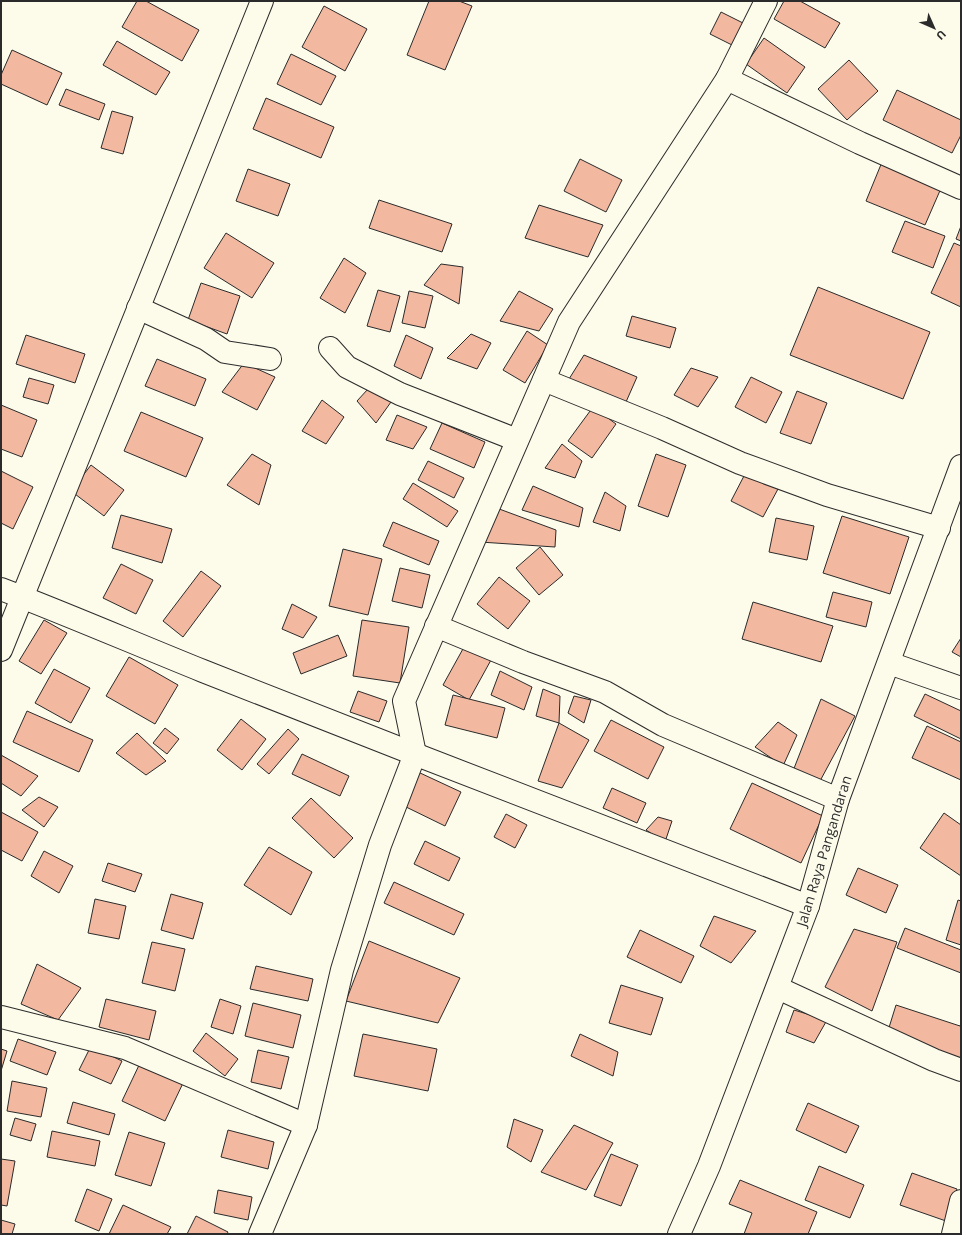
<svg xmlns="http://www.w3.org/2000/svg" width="962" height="1235" viewBox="0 0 962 1235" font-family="'Open Sans',sans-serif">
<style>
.building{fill:#f2b8a0;stroke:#2b2b2b}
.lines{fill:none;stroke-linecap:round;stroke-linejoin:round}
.minor-casing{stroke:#2b2b2b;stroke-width:24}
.trunk-casing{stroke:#2b2b2b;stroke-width:24}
.minor{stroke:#fdfbea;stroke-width:22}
.trunk{stroke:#fdfbea;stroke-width:22}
.labels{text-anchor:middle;stroke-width:3;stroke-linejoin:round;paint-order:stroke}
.street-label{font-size:14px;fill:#2b2b2b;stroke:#fdfbea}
</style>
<rect width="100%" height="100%" fill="#fdfbea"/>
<g class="building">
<path d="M137,1H146L199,30L182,61L122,27Z"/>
<path d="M429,1H459L472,6L445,70L407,55Z"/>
<path d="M784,1H800L840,23L825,48L774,19Z"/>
<path d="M324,6L367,29L345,71L302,47Z"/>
<path d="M721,12L743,23L732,45L710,34Z"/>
<path d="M764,38L805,67L787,93L746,64Z"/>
<path d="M117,41L170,72L156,95L103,65Z"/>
<path d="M12,50L62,73L47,105L1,84V75Z"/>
<path d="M291,54L336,76L321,105L277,84Z"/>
<path d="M849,60L878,91L847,120L818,89Z"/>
<path d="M66,89L105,104L99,120L59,105Z"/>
<path d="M897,90L961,120V135L952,153L883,120Z"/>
<path d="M266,98L334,127L321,158L253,129Z"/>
<path d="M112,111L133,117L123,154L101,148Z"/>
<path d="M580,159L622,180L606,212L564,191Z"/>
<path d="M882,162L942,186L925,225L866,201Z"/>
<path d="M248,169L290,184L278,216L236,201Z"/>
<path d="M379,200L452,224L442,252L369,228Z"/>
<path d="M539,205L603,225L588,257L525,238Z"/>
<path d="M905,221L945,236L933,268L892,252Z"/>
<path d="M961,226V241L956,239Z"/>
<path d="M226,233L274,263L252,298L204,268Z"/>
<path d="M954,243L961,246V307L931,293Z"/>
<path d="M344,258L366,273L345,313L320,298Z"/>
<path d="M441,264L463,267L459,304L424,285Z"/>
<path d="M201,283L240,296L227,334L188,320Z"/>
<path d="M818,287L930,332L903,399L790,355Z"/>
<path d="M378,290L400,296L390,332L367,326Z"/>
<path d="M409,291L433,296L425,328L402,323Z"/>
<path d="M519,291L553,309L539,331L500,321Z"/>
<path d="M632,316L676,328L670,348L626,336Z"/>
<path d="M527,331L548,345L525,383L503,370Z"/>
<path d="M471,334L491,343L477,369L447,358Z"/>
<path d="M26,335L85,354L75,383L16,364Z"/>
<path d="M406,335L433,348L421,379L394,366Z"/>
<path d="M584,355L637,377L626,402L569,379Z"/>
<path d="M157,359L206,379L195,406L145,386Z"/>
<path d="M244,363L275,377L257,410L222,392Z"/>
<path d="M691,368L718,377L698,407L674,395Z"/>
<path d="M751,377L782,392L766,423L735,407Z"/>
<path d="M29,378L54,385L48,404L23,397Z"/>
<path d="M368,389L391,402L376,423L357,401Z"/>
<path d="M797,391L827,403L811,444L780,433Z"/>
<path d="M322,400L344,417L326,444L302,431Z"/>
<path d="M1,405L37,420L22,457L1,449Z"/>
<path d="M593,407L616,424L592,458L568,441Z"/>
<path d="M141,412L203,438L186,477L124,451Z"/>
<path d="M397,415L427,427L413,449L386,440Z"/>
<path d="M442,423L485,442L474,468L430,449Z"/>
<path d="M562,444L582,461L575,478L545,468Z"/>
<path d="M252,454L271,465L259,505L227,485Z"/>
<path d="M656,454L686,465L668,517L638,506Z"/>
<path d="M428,461L464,478L454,498L418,480Z"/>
<path d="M91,465L124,490L104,516L71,491Z"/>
<path d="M1,471L33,487L13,529L1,523Z"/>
<path d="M745,474L778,489L763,517L731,501Z"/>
<path d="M413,483L458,511L447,527L403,499Z"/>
<path d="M533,486L583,508L579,527L522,510Z"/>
<path d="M605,492L626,506L620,531L593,522Z"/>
<path d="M483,503L556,530L555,547L465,541Z"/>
<path d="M121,515L172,529L162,563L112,548Z"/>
<path d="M842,516L909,537L890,594L823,573Z"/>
<path d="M776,518L814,526L807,560L769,552Z"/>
<path d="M393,522L439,541L429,565L383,546Z"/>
<path d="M540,547L563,575L539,595L516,568Z"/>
<path d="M343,549L382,559L368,615L329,606Z"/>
<path d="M121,564L153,580L136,614L103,598Z"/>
<path d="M400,568L430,575L422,608L392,601Z"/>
<path d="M201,571L221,586L183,637L163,621Z"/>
<path d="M499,577L530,601L508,629L477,604Z"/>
<path d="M833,592L872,602L866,627L826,617Z"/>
<path d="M753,602L833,626L821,662L742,639Z"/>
<path d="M292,604L317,617L303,638L282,629Z"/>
<path d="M44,620L67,633L41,674L19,661Z"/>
<path d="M362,620L409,627L400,683L353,676Z"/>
<path d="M338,635L347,656L301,674L293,653Z"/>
<path d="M961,638V657L952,652Z"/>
<path d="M464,647L491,660L469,700L443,685Z"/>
<path d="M129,657L178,685L155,724L106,696Z"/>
<path d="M54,669L90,688L71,723L35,703Z"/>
<path d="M500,671L532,687L524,710L491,695Z"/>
<path d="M543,689L560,696L559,723L536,716Z"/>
<path d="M358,691L387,701L379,722L350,712Z"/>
<path d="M925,694L961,711V739L914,716Z"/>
<path d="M453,695L505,708L497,738L445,725Z"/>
<path d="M574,696L591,700L584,723L568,713Z"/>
<path d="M821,699L855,716L820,781L793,771Z"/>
<path d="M27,711L93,740L79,772L13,742Z"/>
<path d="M241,719L266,739L242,770L217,750Z"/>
<path d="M611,720L664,747L648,779L594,751Z"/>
<path d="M778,722L797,735L783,766L755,747Z"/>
<path d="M559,723L589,740L562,788L538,781Z"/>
<path d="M927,726L961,742V780L912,758Z"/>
<path d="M165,728L179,739L167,754L153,743Z"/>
<path d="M288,729L299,739L269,774L257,764Z"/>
<path d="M137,733L166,761L146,775L116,753Z"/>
<path d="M302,754L349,776L340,796L292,774Z"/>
<path d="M1,755L38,776L21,796L1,783Z"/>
<path d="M418,772L461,792L445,826L402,805Z"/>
<path d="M752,783L823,816L801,863L730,829Z"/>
<path d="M612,788L646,803L637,823L603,808Z"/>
<path d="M39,797L58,807L44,827L22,810Z"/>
<path d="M311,798L353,838L334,858L292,818Z"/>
<path d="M1,812L38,832L22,861L1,850Z"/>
<path d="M944,813L961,825V876L920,848Z"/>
<path d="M506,814L527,825L515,848L494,837Z"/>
<path d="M658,817L672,821L665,842L646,830Z"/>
<path d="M425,841L460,858L449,881L414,864Z"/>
<path d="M269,847L312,872L291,915L244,885Z"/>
<path d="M44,851L73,866L59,893L31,876Z"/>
<path d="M108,863L142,874L135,892L102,881Z"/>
<path d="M858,868L898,885L886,913L846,895Z"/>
<path d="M394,882L464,914L454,935L384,903Z"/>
<path d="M171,894L203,903L193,939L161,930Z"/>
<path d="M95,899L126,906L119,939L88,933Z"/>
<path d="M958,900L961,901V945L946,940Z"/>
<path d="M714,916L756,931L731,963L700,946Z"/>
<path d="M905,928L961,950V973L897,948Z"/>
<path d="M854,929L897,942L872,1011L825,987Z"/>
<path d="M640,930L694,956L681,983L627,957Z"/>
<path d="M369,941L460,978L438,1023L346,1001Z"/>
<path d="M152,942L185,949L175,991L142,983Z"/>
<path d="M37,964L81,988L58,1020L21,1004Z"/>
<path d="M256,966L313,979L308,1001L250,989Z"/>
<path d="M621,985L663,998L651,1035L609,1023Z"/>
<path d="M106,999L156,1011L149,1040L99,1027Z"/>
<path d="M220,999L241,1006L233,1034L211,1027Z"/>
<path d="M253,1003L301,1015L293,1048L245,1036Z"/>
<path d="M896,1005L960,1026L961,1023V1064L887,1034Z"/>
<path d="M794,1010L827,1020L814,1043L786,1032Z"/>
<path d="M206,1033L238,1059L225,1076L193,1051Z"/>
<path d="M363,1034L437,1049L428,1091L354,1076Z"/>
<path d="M580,1034L618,1052L613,1076L571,1056Z"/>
<path d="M18,1039L56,1052L47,1075L10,1061Z"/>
<path d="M91,1046L122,1061L111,1084L79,1070Z"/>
<path d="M1,1049L7,1051L1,1071Z"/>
<path d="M258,1050L289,1057L281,1089L251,1082Z"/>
<path d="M141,1061L184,1081L165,1121L122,1101Z"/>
<path d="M12,1081L47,1088L41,1117L7,1111Z"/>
<path d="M73,1102L115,1114L109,1135L67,1123Z"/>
<path d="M808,1103L859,1126L846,1153L796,1130Z"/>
<path d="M15,1118L36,1124L31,1141L10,1135Z"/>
<path d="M514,1119L543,1130L531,1162L507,1147Z"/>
<path d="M574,1125L613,1143L586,1190L541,1172Z"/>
<path d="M228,1130L274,1142L268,1169L221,1157Z"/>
<path d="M52,1131L100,1141L95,1166L47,1157Z"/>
<path d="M129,1132L165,1143L151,1186L115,1175Z"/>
<path d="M611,1154L638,1165L621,1206L594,1196Z"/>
<path d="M1,1159L15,1161L7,1206L1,1205Z"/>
<path d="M819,1166L864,1185L850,1218L805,1200Z"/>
<path d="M912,1173L957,1189L946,1221L900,1205Z"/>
<path d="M740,1180L817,1212L808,1234H744L752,1213L729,1204Z"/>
<path d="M87,1189L112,1199L99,1231L75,1221Z"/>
<path d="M218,1190L252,1197L248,1220L214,1213Z"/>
<path d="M123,1205L171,1227L167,1234H109Z"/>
<path d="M196,1216L228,1232L227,1234H187Z"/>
<path d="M1,1220L15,1224L12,1234H1Z"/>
</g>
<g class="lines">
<defs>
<g id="minor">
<path d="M727,79L860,143L961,188"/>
<path d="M138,308L206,339L225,352L270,359"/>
<path d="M330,348L347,367L400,394L517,440"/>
<path d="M544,380L662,428L740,463L827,495L939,528"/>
<path d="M1,589C69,615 136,644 203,671C404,751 607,828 808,906"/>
<path d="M436,626L523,662L605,692L663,725L838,799"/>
<path d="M1,650L262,1"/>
<path d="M889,663L961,688"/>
<path d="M778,988L934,1060L961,1070"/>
<path d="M1,1017L125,1048L306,1125"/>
<path d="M260,1234L306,1125L342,970L380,845L415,754L404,701L569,322L727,79L766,1"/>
<path d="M953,1234L961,1201"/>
</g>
<path id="trunk" d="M679,1234L709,1166L808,906L838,799L961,466"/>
</defs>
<use href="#minor" class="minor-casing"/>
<use href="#trunk" class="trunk-casing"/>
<use href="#minor" class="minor"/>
<use href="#trunk" class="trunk"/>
</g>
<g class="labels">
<g class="street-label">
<text transform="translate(824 851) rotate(-73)" y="5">Jalan Raya Pangandaran</text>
</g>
</g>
<rect width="962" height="1235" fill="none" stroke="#2b2b2b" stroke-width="4"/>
<g transform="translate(934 28) rotate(135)" stroke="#fdfbea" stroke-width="3" paint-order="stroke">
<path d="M0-3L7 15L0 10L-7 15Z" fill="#2b2b2b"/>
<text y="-6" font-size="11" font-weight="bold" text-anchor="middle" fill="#2b2b2b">U</text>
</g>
</svg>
